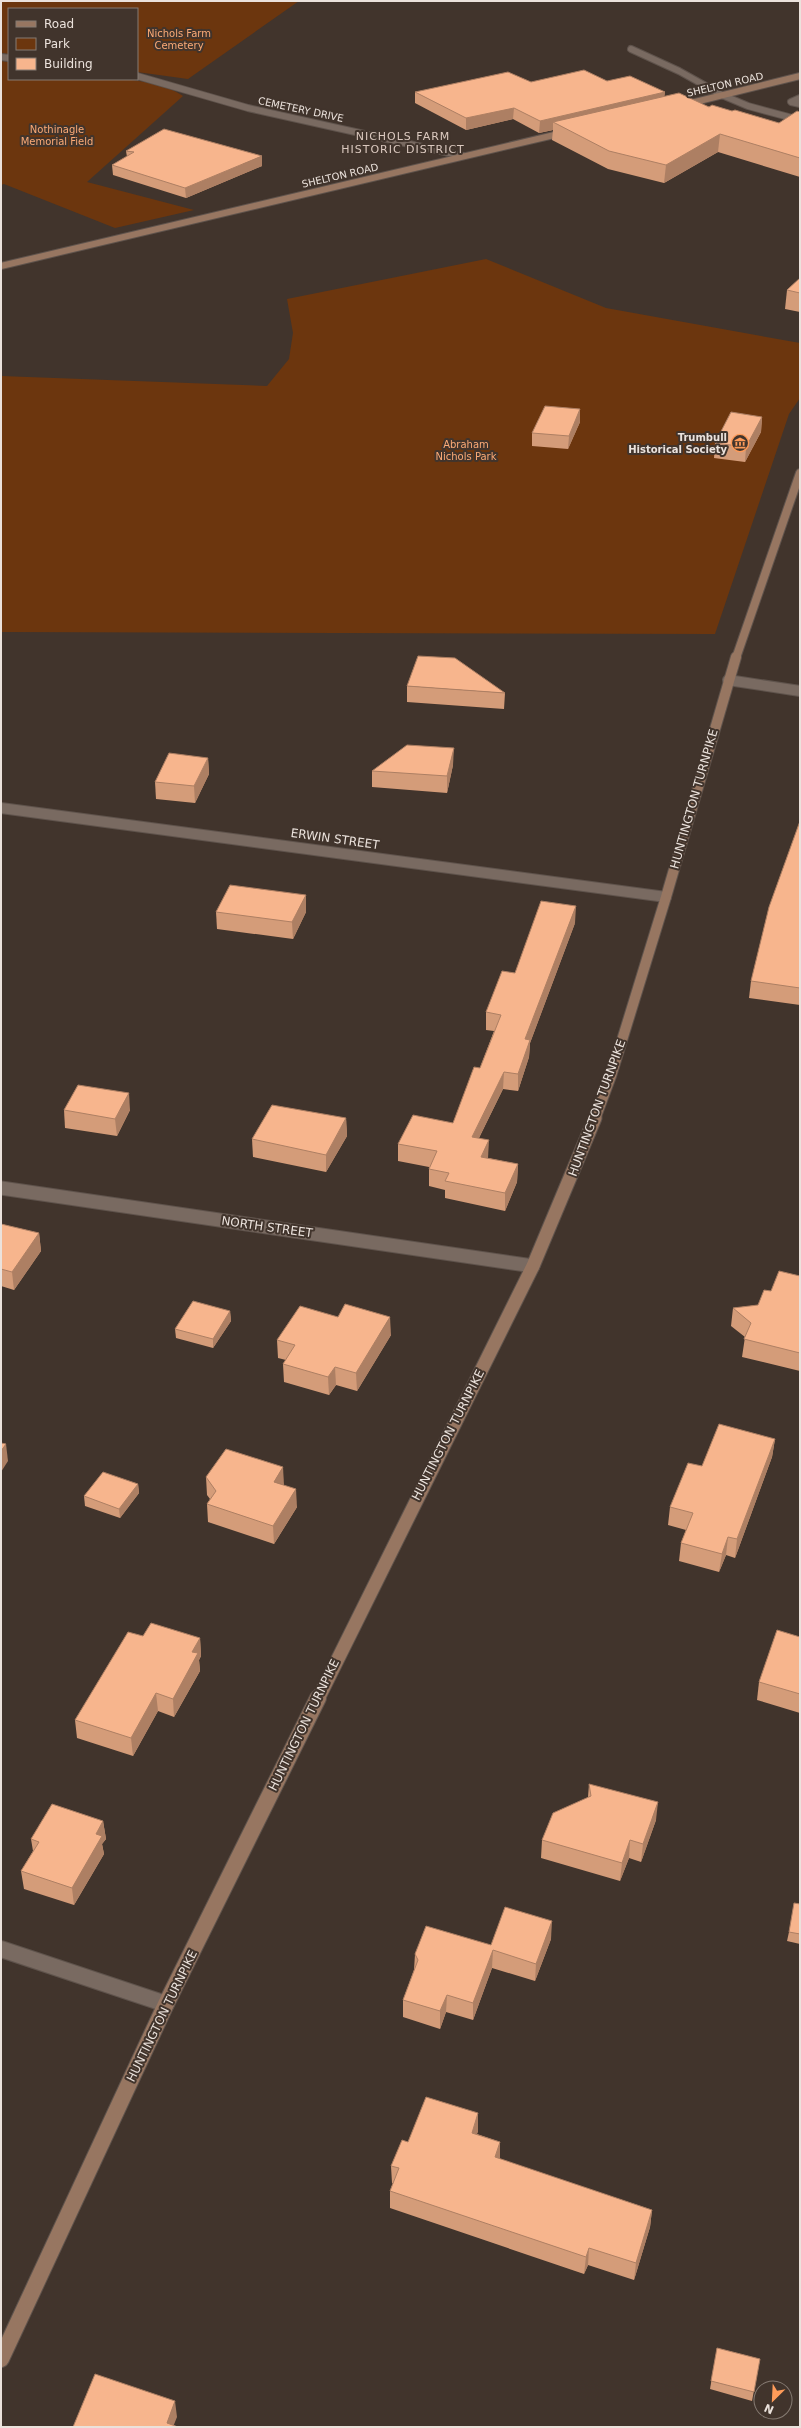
<svg xmlns="http://www.w3.org/2000/svg" width="801" height="2428" viewBox="0 0 801 2428" font-family="'DejaVu Sans',sans-serif">
<style>
.green{fill:#6c360e}
.lines{fill:none;stroke-linecap:round;stroke-linejoin:round}
.lane-casing{stroke:#5f534c;stroke-width:8}
.street-far3-casing{stroke:#5f534c;stroke-width:8}
.street-far2-casing{stroke:#5f534c;stroke-width:12}
.street-far1-casing{stroke:#5f534c;stroke-width:15}
.street-casing{stroke:#5f534c;stroke-width:18}
.secondary-far4-casing{stroke:#5f534c;stroke-width:8}
.secondary-far3-casing{stroke:#5f534c;stroke-width:10}
.secondary-far2-casing{stroke:#5f534c;stroke-width:12}
.secondary-far1-casing{stroke:#5f534c;stroke-width:15}
.secondary-casing{stroke:#5f534c;stroke-width:18}
.lane{stroke:#796a61;stroke-width:6}
.street-far3{stroke:#796a61;stroke-width:6}
.street-far2{stroke:#796a61;stroke-width:10}
.street-far1{stroke:#796a61;stroke-width:13}
.street{stroke:#796a61;stroke-width:16}
.secondary-far4{stroke:#977661;stroke-width:6}
.secondary-far3{stroke:#977661;stroke-width:8}
.secondary-far2{stroke:#977661;stroke-width:10}
.secondary-far1{stroke:#977661;stroke-width:13}
.secondary{stroke:#977661;stroke-width:16}
.wall{fill:#d49c79}
.shaded-wall{fill:#ad7f63}
.building{fill:#f7b58d;stroke:#ad7f63}
.labels{text-anchor:middle;stroke-width:4;stroke-linejoin:round;paint-order:stroke}
.far-park-label{font-size:10px;fill:#fbaa76;stroke:#41342c}
.far-street-label{font-size:10px;fill:#ebe2dc;stroke:#41342c}
.far-poi-label{font-size:10px;font-weight:bold;fill:#ebe2dc;stroke:#41342c;text-anchor:end}
.far-neighbourhood-label{font-size:11px;letter-spacing:1px;fill:#dbc9bf;stroke:#41342c}
.street-label{font-size:12px;fill:#ebe2dc;stroke:#41342c}
</style>
<rect width="100%" height="100%" fill="#41342c"/>
<g class="green">
<path d="M1,1H299L188,79L137,72V9H9V54L1,53Z"/>
<path d="M1,61L9,62V79C55,79 146,70 183,96L87,182L194,210L115,228L4,184L1,185Z"/>
<path d="M486,259L606,308L800,343V398L789,414L715,634L1,632V376L267,386L289,359L293,333L287,299Z"/>
</g>
<g class="lines">
<defs>
<g id="lane">
<path d="M631,49L679,71L722,95"/>
<path d="M800,98L791,102L800,104"/>
</g>
<g id="street-far3">
<path d="M1,57L9,58"/>
<path d="M137,76L248,108L463,156"/>
<path d="M722,95L748,106L800,120"/>
</g>
<g id="street-far2">
<path d="M728,680L800,691"/>
<path d="M1,808L666,897"/>
</g>
<path id="street-far1" d="M1,1188L533,1266"/>
<path id="street" d="M1,1949L166,2004"/>
<g id="secondary-far4">
<path d="M683,105L800,76"/>
<path d="M1,266L567,132"/>
</g>
<path id="secondary-far3" d="M736,658L800,473"/>
<path id="secondary-far2" d="M595,1119L611,1076L666,897L736,657"/>
<path id="secondary-far1" d="M318,1699L533,1266L595,1118"/>
<path id="secondary" d="M1,2359L166,2004L318,1698"/>
</defs>
<use href="#lane" class="lane-casing"/>
<use href="#street-far3" class="street-far3-casing"/>
<use href="#street-far2" class="street-far2-casing"/>
<use href="#street-far1" class="street-far1-casing"/>
<use href="#street" class="street-casing"/>
<use href="#secondary-far4" class="secondary-far4-casing"/>
<use href="#secondary-far3" class="secondary-far3-casing"/>
<use href="#secondary-far2" class="secondary-far2-casing"/>
<use href="#secondary-far1" class="secondary-far1-casing"/>
<use href="#secondary" class="secondary-casing"/>
<use href="#lane" class="lane"/>
<use href="#street-far3" class="street-far3"/>
<use href="#street-far2" class="street-far2"/>
<use href="#street-far1" class="street-far1"/>
<use href="#street" class="street"/>
<use href="#secondary-far4" class="secondary-far4"/>
<use href="#secondary-far3" class="secondary-far3"/>
<use href="#secondary-far2" class="secondary-far2"/>
<use href="#secondary-far1" class="secondary-far1"/>
<use href="#secondary" class="secondary"/>
</g>
<g class="wall">
<path d="M607,81L665,92L664,96L779,123L800,112V177L718,152L664,183L608,169L552,140L553,130L539,133L513,119L466,130L415,103V92L531,82Z"/>
<path d="M126,151L262,166L186,198L113,175L112,165L127,157Z"/>
<path d="M800,278V312L785,309L787,290Z"/>
<path d="M580,409V422L568,449L532,446V433Z"/>
<path d="M762,417L761,432L745,462L714,458L715,443Z"/>
<path d="M407,686L505,693L504,709L407,702Z"/>
<path d="M208,758L209,774L195,803L156,799L155,782Z"/>
<path d="M453,765L447,793L372,787V771Z"/>
<path d="M800,821V1005L749,998L751,981Z"/>
<path d="M216,912H306L293,939L217,929Z"/>
<path d="M575,923L530,1043L529,1057L518,1091L503,1089L479,1138L488,1158L518,1164L517,1182L505,1211L445,1198V1190L429,1186V1167L398,1161V1144L453,1123L480,1068L494,1031L486,1030V1012L515,973Z"/>
<path d="M64,1110H130L117,1136L65,1128Z"/>
<path d="M346,1118L347,1136L326,1172L253,1157L252,1139Z"/>
<path d="M1,1224L39,1233L41,1251L14,1290L1,1286Z"/>
<path d="M800,1276V1371L742,1357L745,1337L731,1326L733,1308L758,1305L771,1291Z"/>
<path d="M230,1311L231,1321L213,1348L176,1338L175,1329Z"/>
<path d="M391,1335L357,1391L336,1385L329,1395L284,1382L283,1364L286,1360L278,1358L277,1340Z"/>
<path d="M775,1439L772,1457L735,1558L726,1555L719,1572L679,1561L681,1543L686,1530L668,1525L670,1507L702,1466Z"/>
<path d="M206,1477L284,1486L297,1507L274,1544L208,1522L207,1504L210,1499L207,1495Z"/>
<path d="M138,1484L139,1493L120,1518L85,1506L84,1496Z"/>
<path d="M143,1636L200,1638L201,1656L199,1660L200,1671L174,1717L158,1711L133,1756L77,1738L75,1720Z"/>
<path d="M800,1637V1713L757,1700L759,1682Z"/>
<path d="M589,1784L656,1820L641,1862L629,1858L620,1881L541,1858L542,1840L588,1797Z"/>
<path d="M103,1821L106,1839L102,1844L104,1854L74,1905L24,1889L21,1871L33,1851L31,1839Z"/>
<path d="M800,1904V1944L787,1941L789,1932Z"/>
<path d="M551,1939L535,1981L492,1968L473,2020L446,2012L440,2029L403,2017V2000L414,1970L415,1954L491,1945Z"/>
<path d="M478,2113V2131L477,2134L500,2142V2159L652,2210L650,2227L634,2280L588,2265L584,2274L390,2208V2191L393,2183H392L391,2166L408,2142Z"/>
<path d="M717,2348L760,2359L752,2401L710,2389Z"/>
</g>
<g class="shaded-wall">
<path d="M665,92L664,103L553,122V130L539,133L540,121Z"/>
<path d="M514,108L513,119L466,130V118Z"/>
<path d="M720,134L718,152L664,183L666,165Z"/>
<path d="M262,156V166L186,198L185,188Z"/>
<path d="M580,409V422L568,449L569,436Z"/>
<path d="M762,417L761,432L745,462L746,447Z"/>
<path d="M454,748L453,765L447,793V776Z"/>
<path d="M208,758L209,774L195,803L194,786Z"/>
<path d="M306,895V912L293,939L292,922Z"/>
<path d="M576,906L575,923L530,1043L529,1057L518,1091V1074L525,1039Z"/>
<path d="M504,1072L503,1089L471,1154L472,1137Z"/>
<path d="M129,1093L130,1110L117,1136L115,1119Z"/>
<path d="M346,1118L347,1136L326,1172V1155Z"/>
<path d="M489,1140L488,1158L480,1175L481,1157Z"/>
<path d="M518,1164L517,1182L505,1211V1193Z"/>
<path d="M39,1233L41,1251L14,1290L12,1272Z"/>
<path d="M230,1311L231,1321L213,1348V1339Z"/>
<path d="M390,1317L391,1335L357,1391L356,1373Z"/>
<path d="M335,1367L336,1385L329,1395L328,1377Z"/>
<path d="M775,1439L772,1457L735,1558L737,1539Z"/>
<path d="M6,1444L8,1461L1,1472V1451Z"/>
<path d="M283,1467L284,1485L274,1482Z"/>
<path d="M138,1484L139,1493L120,1518L119,1509Z"/>
<path d="M296,1489L297,1507L274,1544L273,1526Z"/>
<path d="M728,1537L726,1555L719,1572L722,1554Z"/>
<path d="M200,1638L201,1656L199,1660L200,1671L174,1717L173,1699L192,1652Z"/>
<path d="M156,1693L158,1711L133,1756L131,1738Z"/>
<path d="M658,1802L656,1820L641,1862L643,1844Z"/>
<path d="M103,1821L106,1839L102,1844L104,1854L74,1905L72,1888L96,1834Z"/>
<path d="M630,1840L629,1858L620,1881L622,1863Z"/>
<path d="M552,1921L551,1939L535,1981L536,1964Z"/>
<path d="M493,1950L492,1968L473,2020V2003Z"/>
<path d="M447,1995L446,2012L440,2029V2011Z"/>
<path d="M478,2113V2131L471,2150L472,2133Z"/>
<path d="M500,2142V2159L495,2157Z"/>
<path d="M652,2210L650,2227L634,2280L636,2263Z"/>
<path d="M589,2248L588,2265L584,2274L586,2257Z"/>
<path d="M175,2401L177,2417L173,2427L167,2423Z"/>
</g>
<g class="building">
<path d="M584,70L607,81L630,76L665,92L540,121L514,108L466,118L415,92L508,72L531,82Z"/>
<path d="M679,93L709,107L712,105L732,111L735,110L779,123L797,111L800,112V158L720,134L666,165L609,151L553,122Z"/>
<path d="M164,129L262,156L185,188L112,165L134,152L126,151Z"/>
<path d="M800,278V293L787,290Z"/>
<path d="M545,406L580,409L569,436L532,433Z"/>
<path d="M731,412L762,417L746,447L715,443Z"/>
<path d="M418,656L455,658L505,693L407,686Z"/>
<path d="M407,745L454,748L447,776L372,771Z"/>
<path d="M169,753L208,758L194,786L155,782Z"/>
<path d="M800,821V988L751,981L769,907Z"/>
<path d="M230,885L306,895L292,922L216,912Z"/>
<path d="M541,901L576,906L525,1039L530,1040L518,1074L504,1072L472,1137L489,1140L481,1157L518,1164L505,1193L445,1181L449,1173L429,1169L437,1151L398,1144L413,1115L453,1123L474,1067L480,1068L501,1015L486,1012L502,971L515,973Z"/>
<path d="M78,1085L129,1093L115,1119L64,1110Z"/>
<path d="M272,1105L346,1118L326,1155L252,1139Z"/>
<path d="M1,1224L39,1233L12,1272L1,1269Z"/>
<path d="M779,1271L800,1276V1353L744,1339L751,1323L733,1308L758,1305L764,1290L771,1291Z"/>
<path d="M193,1301L230,1311L213,1339L175,1329Z"/>
<path d="M345,1304L390,1317L356,1373L335,1367L328,1377L283,1364L295,1345L277,1340L300,1306L338,1317Z"/>
<path d="M719,1424L775,1439L737,1539L728,1537L722,1554L681,1543L693,1513L670,1507L688,1463L702,1466Z"/>
<path d="M1,1443L6,1444L1,1451Z"/>
<path d="M226,1449L283,1467L274,1482L296,1489L273,1526L207,1504L216,1491L206,1477Z"/>
<path d="M103,1472L138,1484L119,1509L84,1496Z"/>
<path d="M151,1623L200,1638L192,1652L198,1653L173,1699L156,1693L131,1738L75,1720L128,1632L143,1636Z"/>
<path d="M777,1630L800,1637V1694L759,1682Z"/>
<path d="M589,1784L658,1802L643,1844L630,1840L622,1863L542,1840L553,1813L591,1796Z"/>
<path d="M52,1804L103,1821L96,1834L102,1836L72,1888L21,1871L39,1842L31,1839Z"/>
<path d="M794,1903L800,1904V1934L789,1932Z"/>
<path d="M505,1907L552,1921L536,1964L493,1950L473,2003L447,1995L440,2011L403,2000L418,1960L415,1954L426,1926L491,1945Z"/>
<path d="M426,2097L478,2113L472,2133L500,2142L495,2157L652,2210L636,2263L589,2248L586,2257L390,2191L399,2168L391,2166L402,2140L408,2142Z"/>
<path d="M717,2348L760,2359L754,2392L711,2381Z"/>
<path d="M95,2374L175,2401L167,2423L178,2427H73Z"/>
</g>
<defs>
<symbol id="museum-ring" viewBox="-11 -11 22 22"><circle r="9.5" fill="#41342c" stroke="#fe9b59" stroke-width="1.5"/><path d="M0-6L6-3V-2H-6V-3ZM-5-1h2V3h-2ZM-1-1h2V3h-2ZM3-1h2V3H3ZM-6 4H6V6H-6Z" fill="#fe9b59"/></symbol>
</defs>
<g fill-rule="evenodd">
<use href="#museum-ring" x="730" y="433" width="20" height="20"/>
</g>
<g class="labels">
<g class="far-park-label">
<text x="179" y="37">Nichols Farm<tspan x="179" dy="12">Cemetery</tspan></text>
<text x="57" y="133">Nothinagle<tspan x="57" dy="12">Memorial Field</tspan></text>
<text x="466" y="448">Abraham<tspan x="466" dy="12">Nichols Park</tspan></text>
</g>
<g class="far-street-label">
<text transform="translate(725 84) rotate(-13)" y="4">SHELTON ROAD</text>
<text transform="translate(301 109) rotate(12)" y="4">CEMETERY DRIVE</text>
<text transform="translate(340 175) rotate(-13)" y="4">SHELTON ROAD</text>
</g>
<g class="far-poi-label">
<text x="727" y="441">Trumbull<tspan x="727" dy="12">Historical Society</tspan></text>
</g>
<g class="far-neighbourhood-label">
<text x="403" y="140">NICHOLS FARM<tspan x="403" dy="13">HISTORIC DISTRICT</tspan></text>
</g>
<g class="street-label">
<text transform="translate(694 799) rotate(-74)" y="4">HUNTINGTON TURNPIKE</text>
<text transform="translate(335 839) rotate(8)" y="4">ERWIN STREET</text>
<text transform="translate(597 1108) rotate(-70)" y="4">HUNTINGTON TURNPIKE</text>
<text transform="translate(267 1227) rotate(8)" y="4">NORTH STREET</text>
<text transform="translate(448 1435) rotate(-63)" y="4">HUNTINGTON TURNPIKE</text>
<text transform="translate(304 1725) rotate(-64)" y="4">HUNTINGTON TURNPIKE</text>
<text transform="translate(162 2016) rotate(-64)" y="4">HUNTINGTON TURNPIKE</text>
</g>
</g>
<rect width="801" height="2428" fill="none" stroke="#ebe2dc" stroke-width="4"/>
<rect x="8" y="8" width="130" height="72" fill="#41342c" stroke="#857a72"/>
<rect x="16" y="21" width="20" height="6" fill="#977661" stroke="#857a72"/>
<text x="44" y="28" font-size="12" fill="#ebe2dc">Road</text>
<rect x="16" y="38" width="20" height="12" fill="#6c360e" stroke="#857a72"/>
<text x="44" y="48" font-size="12" fill="#ebe2dc">Park</text>
<rect x="16" y="58" width="20" height="12" fill="#f7b58d" stroke="#857a72"/>
<text x="44" y="68" font-size="12" fill="#ebe2dc">Building</text>
<g transform="translate(773 2400) rotate(204)"><circle r="19" fill="#41342c" stroke="#857a72"/>
<path d="M0-3L7 15L0 10L-7 15Z" fill="#fe9b59"/>
<text y="-6" font-size="11" font-weight="bold" text-anchor="middle" fill="#ebe2dc">N</text>
</g>
</svg>
